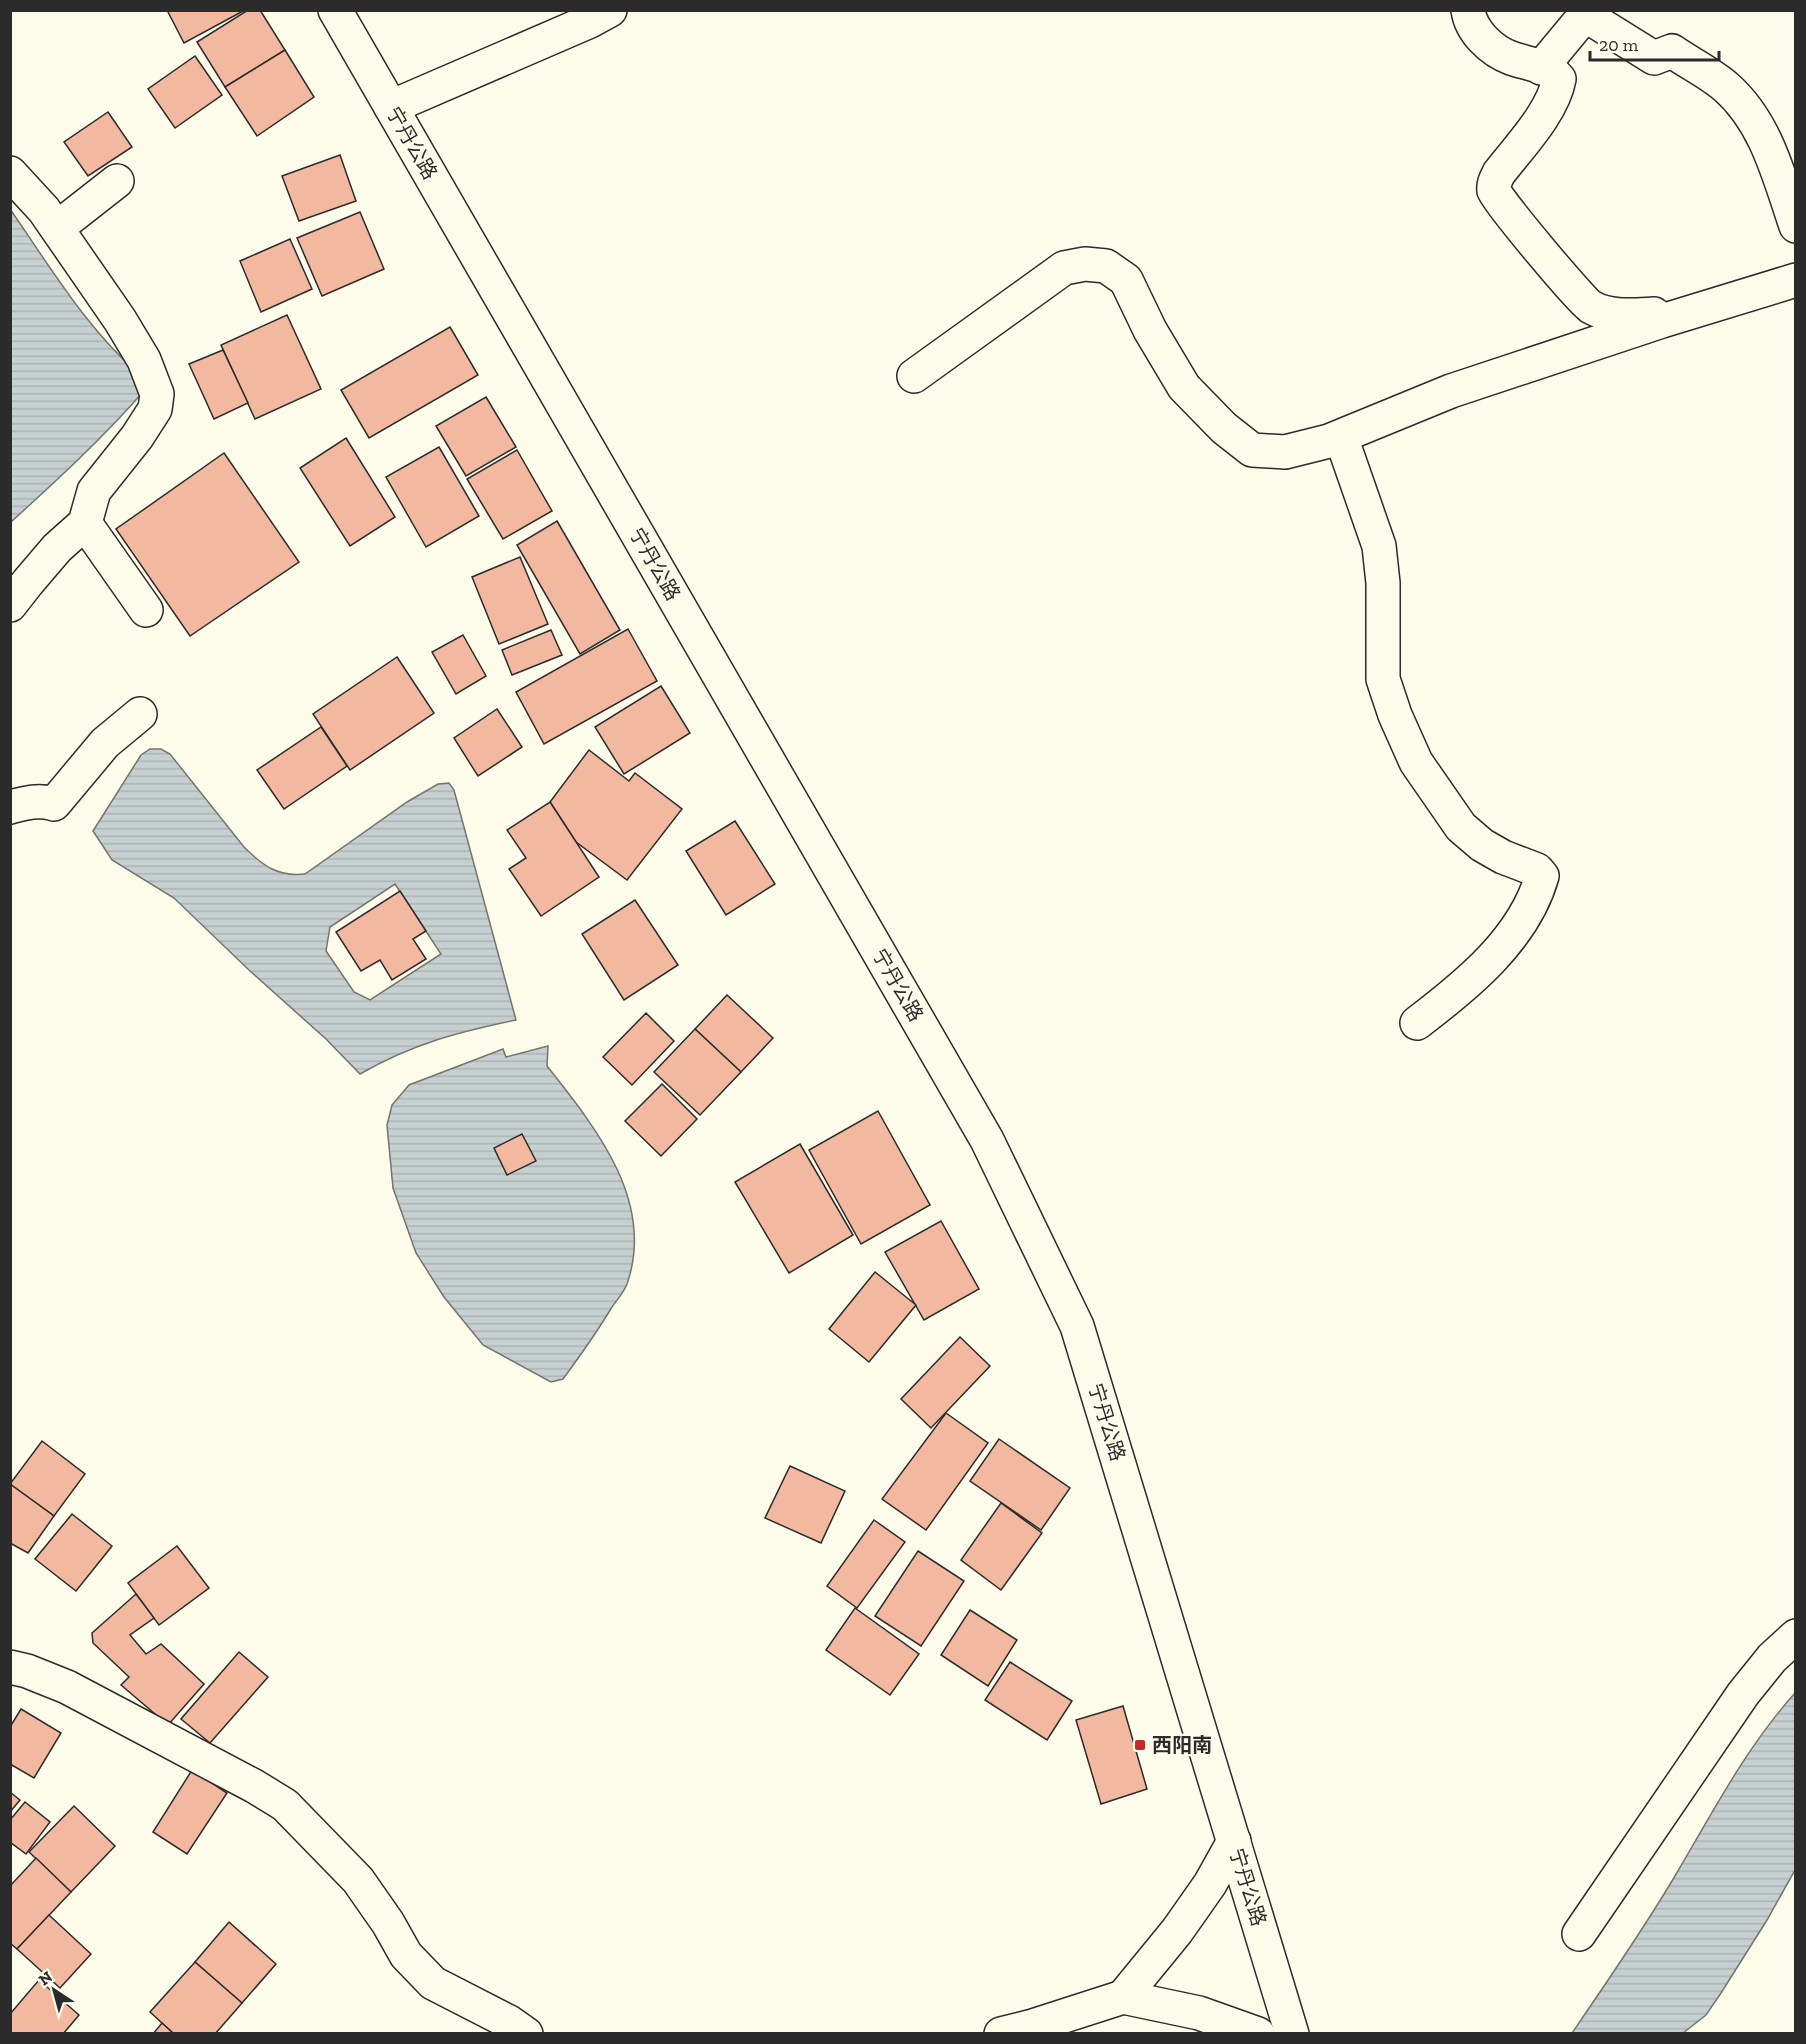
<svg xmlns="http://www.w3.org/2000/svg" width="1806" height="2044" viewBox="0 0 1806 2044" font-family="'Zilla Slab','Noto Sans SC',serif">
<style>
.water{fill:url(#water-rules);stroke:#74746e;stroke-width:1.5;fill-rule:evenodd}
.building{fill:#f2b8a0;stroke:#2b2b2b;stroke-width:1.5}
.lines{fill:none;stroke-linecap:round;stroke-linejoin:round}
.minor-casing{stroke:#2b2b2b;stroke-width:36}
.primary-casing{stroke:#2b2b2b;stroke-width:36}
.minor{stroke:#fdfbea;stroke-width:33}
.primary{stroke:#fdfbea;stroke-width:33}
.poi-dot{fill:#c62828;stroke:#fdfbea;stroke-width:2}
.labels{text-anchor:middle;stroke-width:4.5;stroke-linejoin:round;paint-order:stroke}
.street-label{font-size:20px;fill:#2b2b2b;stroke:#fdfbea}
.poi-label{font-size:20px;font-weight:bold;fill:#2b2b2b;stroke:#fdfbea;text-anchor:start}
</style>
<defs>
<pattern id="water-rules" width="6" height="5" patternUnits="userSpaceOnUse" patternTransform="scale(1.5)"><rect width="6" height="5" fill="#c7d0d0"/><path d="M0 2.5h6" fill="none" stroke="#abb3b3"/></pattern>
</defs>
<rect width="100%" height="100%" fill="#fdfbea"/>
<g class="water">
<path d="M10,209C51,268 86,328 140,375L143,392C102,439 56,481 11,522Z"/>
<path d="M150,749H161L170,754L244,847C263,866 278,877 305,874L407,802L438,784L449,783L454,790L516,1020C458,1032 412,1044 360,1074L326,1039L250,971L174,898L112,860L93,831L141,755ZM395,884L441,954L370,1000L354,992L326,951L330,927Z"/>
<path d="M548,1046L547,1066C595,1127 656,1201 627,1284C624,1292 617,1300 612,1307C597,1332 580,1356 563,1379L551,1382L483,1345L444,1297L416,1253L393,1188L387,1125L392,1105L409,1085L503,1049L506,1057Z"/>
<path d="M1795,1693V1870L1767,1920L1721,1993L1706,2015L1683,2033H1572C1607,1982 1643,1930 1675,1876C1713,1812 1745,1749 1795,1693Z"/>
</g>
<g class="building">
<path d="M167,10H245L184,43Z"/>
<path d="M248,10H260L285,50L225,87L197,42Z"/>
<path d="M285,50L314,97L257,136L225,87Z"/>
<path d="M195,56L222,95L175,128L148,89Z"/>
<path d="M108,112L132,147L88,176L64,142Z"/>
<path d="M340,155L356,201L299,221L282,176Z"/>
<path d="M360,212L384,269L322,296L297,238Z"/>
<path d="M290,239L312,289L261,312L240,261Z"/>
<path d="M287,315L321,389L255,419L221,345Z"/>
<path d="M450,327L478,375L369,438L341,390Z"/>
<path d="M223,350L248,403L214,419L189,364Z"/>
<path d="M486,397L516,447L466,476L436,426Z"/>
<path d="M346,438L395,517L350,546L300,468Z"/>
<path d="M439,447L479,516L426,547L386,477Z"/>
<path d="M517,450L552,511L503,539L467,479Z"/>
<path d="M224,453L299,562L190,636L116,529Z"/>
<path d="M557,521L620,630L580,654L517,545Z"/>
<path d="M520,557L548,624L499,644L472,577Z"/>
<path d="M628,629L657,681L544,744L516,692Z"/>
<path d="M551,630L562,655L512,675L502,650Z"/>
<path d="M463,635L486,676L456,694L432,652Z"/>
<path d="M397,657L434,713L350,770L313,714Z"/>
<path d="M661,686L690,733L624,774L595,727Z"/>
<path d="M497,709L522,747L478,776L454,738Z"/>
<path d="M321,727L347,766L284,809L257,770Z"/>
<path d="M589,750L629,781L635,773L682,809L627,880L576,842L550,802Z"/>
<path d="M550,802L599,877L541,916L509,869L526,858L507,830Z"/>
<path d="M735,821L775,884L726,915L686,851Z"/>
<path d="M400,891L426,931L413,939L426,959L392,980L380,960L361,971L336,932Z"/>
<path d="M635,900L678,965L624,1000L582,934Z"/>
<path d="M727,995L773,1038L741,1072L695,1029Z"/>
<path d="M646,1013L674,1041L632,1085L603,1057Z"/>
<path d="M695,1029L741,1072L700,1115L654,1072Z"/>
<path d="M662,1084L697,1119L661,1156L625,1121Z"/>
<path d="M878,1111L930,1205L861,1244L809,1150Z"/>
<path d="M522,1134L536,1161L507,1175L494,1148Z"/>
<path d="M800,1144L853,1235L789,1273L735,1182Z"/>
<path d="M941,1221L979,1289L924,1320L885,1252Z"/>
<path d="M875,1272L916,1305L869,1362L829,1329Z"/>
<path d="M960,1337L990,1366L931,1428L901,1399Z"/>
<path d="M946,1413L988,1443L926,1530L882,1499Z"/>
<path d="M999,1439L1070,1488L1041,1530L970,1481Z"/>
<path d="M42,1441L85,1474L54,1516L10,1484Z"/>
<path d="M790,1466L845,1491L821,1543L765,1518Z"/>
<path d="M10,1484L54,1516L28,1553L10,1543Z"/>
<path d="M1001,1503L1042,1533L1001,1590L961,1560Z"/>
<path d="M72,1514L112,1546L76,1591L35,1559Z"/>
<path d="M874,1520L905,1542L857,1608L827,1586Z"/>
<path d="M177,1546L209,1588L159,1625L128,1583Z"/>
<path d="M918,1551L964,1581L921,1646L875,1616Z"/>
<path d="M136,1594L154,1618L130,1635L146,1654L161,1644L204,1684L168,1725L121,1685L129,1677L93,1643L92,1633Z"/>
<path d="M855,1608L919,1654L890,1695L826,1650Z"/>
<path d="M970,1610L1017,1640L988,1686L941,1655Z"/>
<path d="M239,1652L268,1677L210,1743L181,1719Z"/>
<path d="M1010,1662L1072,1701L1047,1740L985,1700Z"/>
<path d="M1123,1706L1147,1789L1101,1804L1076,1720Z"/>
<path d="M21,1709L61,1733L34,1778L10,1764V1727Z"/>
<path d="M192,1770L227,1793L187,1854L153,1832Z"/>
<path d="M10,1792L20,1800L10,1812Z"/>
<path d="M25,1802L50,1822L26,1854L10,1842V1820Z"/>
<path d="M74,1806L115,1846L71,1892L29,1852Z"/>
<path d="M36,1858L71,1892L17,1949L10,1943V1886Z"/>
<path d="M49,1915L91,1954L60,1988L17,1949Z"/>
<path d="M229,1922L276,1964L242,2003L195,1962Z"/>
<path d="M195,1962L242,2003L215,2034H174L150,2012Z"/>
<path d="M39,1980L79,2015L63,2034H10V2014Z"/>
<path d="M162,2023L174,2034H153Z"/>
</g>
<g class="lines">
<defs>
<g id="minor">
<path d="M1468,10C1471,32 1492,51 1511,58C1527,64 1548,65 1559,79C1553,112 1519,147 1499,173C1496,179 1493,184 1494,191C1496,199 1581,301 1591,307C1610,318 1634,315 1654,314"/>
<path d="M1541,68L1585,15L1654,58L1672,51C1689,63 1710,73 1726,87C1766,122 1779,176 1796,226"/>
<path d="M391,107L590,21L610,10"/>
<path d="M10,173L44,210L120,320L144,360L157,394L155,409L137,437L94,491L85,523L57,548L28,582L10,605"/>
<path d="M57,228L117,181"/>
<path d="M914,376L1064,268L1085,264L1106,266L1126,280L1150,330L1184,387L1224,428L1252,450L1285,452L1329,441L1451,391L1662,321L1796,280"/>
<path d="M1341,437L1379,546L1383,583V679L1395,715L1416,762L1461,827L1482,845L1503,857L1537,870L1542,876C1524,939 1467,985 1417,1023"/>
<path d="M85,523L146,610"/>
<path d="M10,807C25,803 39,799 54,804L105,743L140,714"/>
<path d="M10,1667L27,1671L67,1687L254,1786L285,1805L358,1880L388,1923L406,1955L433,1983L509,2022L526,2034"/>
<path d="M1579,1934L1743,1694L1772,1658L1796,1636"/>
<path d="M1123,1997L1177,1931L1210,1884L1234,1841"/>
<path d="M1001,2034L1033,2026L1123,1997L1199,2013L1258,2034"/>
</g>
<path id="primary" d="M335,10L987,1140L1077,1326L1292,2034"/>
</defs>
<use href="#minor" class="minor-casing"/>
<use href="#primary" class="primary-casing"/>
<use href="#minor" class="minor"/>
<use href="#primary" class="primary"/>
</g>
<rect class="poi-dot" x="1134" y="1739" width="12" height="12" rx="3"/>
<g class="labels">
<g class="street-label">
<text transform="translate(412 143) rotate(60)" y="7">宁丹公路</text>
<text transform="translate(655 564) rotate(60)" y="7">宁丹公路</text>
<text transform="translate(898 985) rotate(60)" y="7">宁丹公路</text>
<text transform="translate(1107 1422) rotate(73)" y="7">宁丹公路</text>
<text transform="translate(1248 1887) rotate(73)" y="7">宁丹公路</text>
</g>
<g class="poi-label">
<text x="1152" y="1752">西阳南</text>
</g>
</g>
<rect width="1806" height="2044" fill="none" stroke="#2b2b2b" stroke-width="24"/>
<g transform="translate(54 1990) rotate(324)" stroke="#fdfbea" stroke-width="4.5" paint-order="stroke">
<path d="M0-4.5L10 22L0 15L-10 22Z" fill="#2b2b2b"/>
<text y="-9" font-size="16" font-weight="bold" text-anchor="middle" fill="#2b2b2b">N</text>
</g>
<path d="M1590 51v9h129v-9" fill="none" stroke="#2b2b2b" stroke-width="3"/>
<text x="1599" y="51" font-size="18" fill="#2b2b2b" stroke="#fdfbea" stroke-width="4.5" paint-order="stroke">20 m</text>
</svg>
